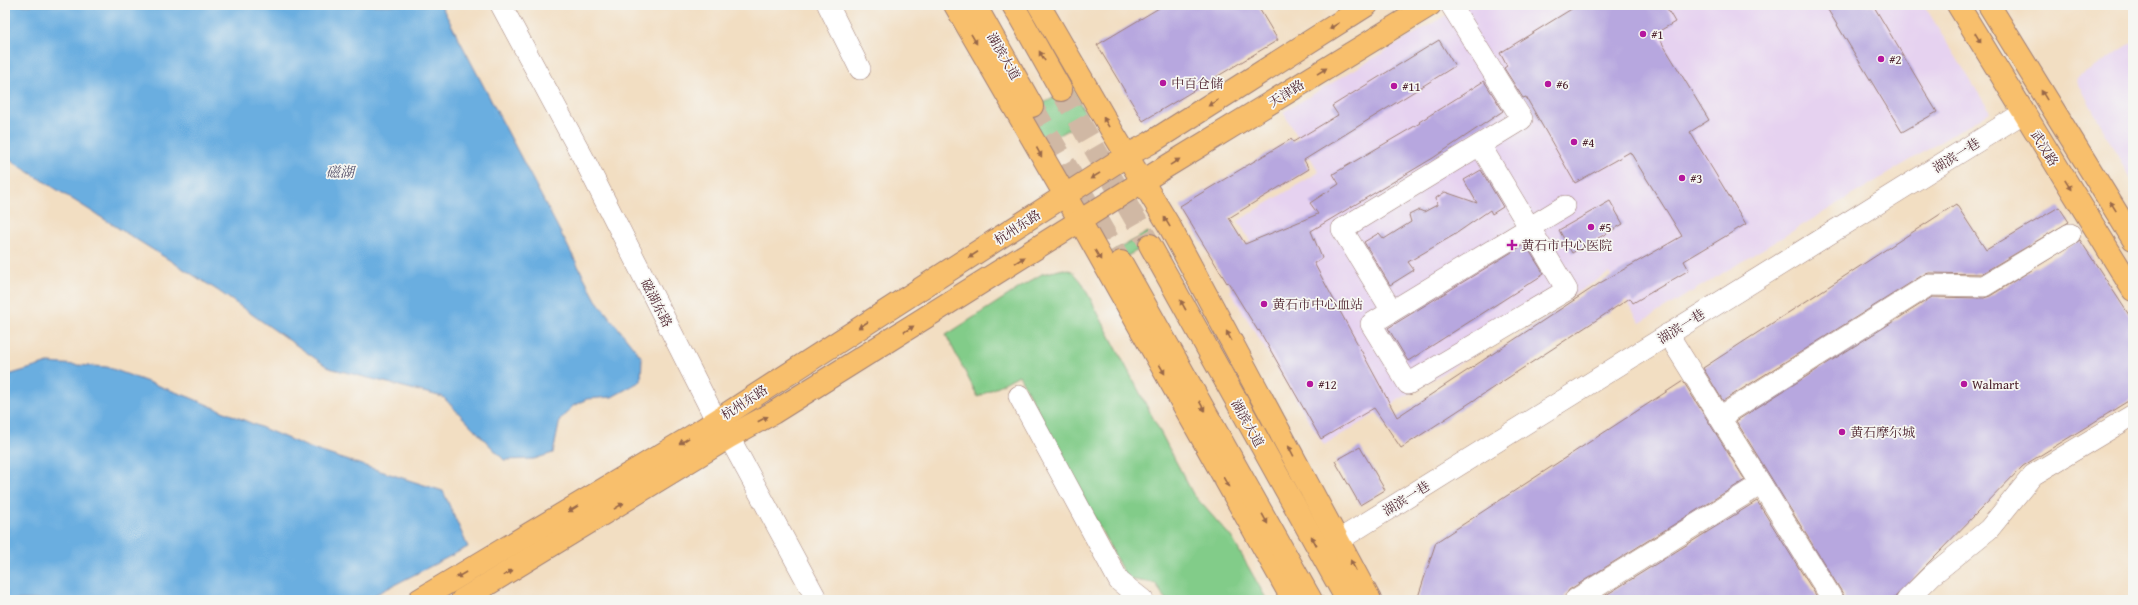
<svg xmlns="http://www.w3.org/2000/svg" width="2138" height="605" viewBox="0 0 2138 605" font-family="'Gentium Book Plus','Noto Serif SC',serif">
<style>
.built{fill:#e6d2f0}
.green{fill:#82cc89;stroke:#66765a}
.water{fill:#6baee0;stroke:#5a6686}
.building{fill:#b7a7df}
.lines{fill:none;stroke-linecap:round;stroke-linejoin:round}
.major-tunnel{stroke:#d0b8a4;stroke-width:22;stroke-dasharray:22 11;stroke-linecap:butt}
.minor-casing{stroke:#9e7e76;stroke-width:22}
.major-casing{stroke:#9e7e76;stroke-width:24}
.minor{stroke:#fff;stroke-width:21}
.major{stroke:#f8bf6c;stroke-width:22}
.oneway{fill:#986748}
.poi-dot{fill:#b5179e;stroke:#f6f6f2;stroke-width:1.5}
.labels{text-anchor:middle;stroke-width:3.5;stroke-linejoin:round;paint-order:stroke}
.poi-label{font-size:13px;fill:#4a1f2b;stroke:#f6f6f2;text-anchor:start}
.street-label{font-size:13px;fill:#4a1f2b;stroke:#f6f6f2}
.water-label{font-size:14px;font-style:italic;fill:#56516a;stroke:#f6f6f2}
</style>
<rect width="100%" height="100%" fill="#f6f6f2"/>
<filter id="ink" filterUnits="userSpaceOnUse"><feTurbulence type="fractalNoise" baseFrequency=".025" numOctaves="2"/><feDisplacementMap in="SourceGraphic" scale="8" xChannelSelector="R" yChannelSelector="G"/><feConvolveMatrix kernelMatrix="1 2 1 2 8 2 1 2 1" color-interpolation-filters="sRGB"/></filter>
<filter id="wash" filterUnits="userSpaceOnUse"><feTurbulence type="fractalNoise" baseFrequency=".012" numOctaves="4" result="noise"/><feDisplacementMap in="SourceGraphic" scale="16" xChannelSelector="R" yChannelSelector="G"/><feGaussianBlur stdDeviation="0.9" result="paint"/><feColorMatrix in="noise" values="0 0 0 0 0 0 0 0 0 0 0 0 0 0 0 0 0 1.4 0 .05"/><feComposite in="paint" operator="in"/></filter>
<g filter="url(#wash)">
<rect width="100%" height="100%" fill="#f2dec2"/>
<g class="built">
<path d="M1463,5H1924L1990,112L1640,323L1609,273L1324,445L1230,291L1267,268L1238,221L1319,172L1283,112Z"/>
<path d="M2133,42V184L2076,79Z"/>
</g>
<g class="green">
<path d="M1072,88L1085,113L1084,121L1053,138L1041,136L1027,112Z"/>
<path d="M1148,232L1153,242L1116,262L1111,253Z"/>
<path d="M1064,269L1072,271L1081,281L1193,494L1232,538L1267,600H1166L1155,583L1127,579L1019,375L978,397L946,335L1032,280L1042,274Z"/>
</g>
<g class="water">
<path d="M5,5H441L596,300L642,358L641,381L612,397L587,399L573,406L560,420L553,453L534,459L504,460L443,397L329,368L217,290L5,157Z"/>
<path d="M48,363L107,367L189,397L315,450L443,491L468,547L365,600H5V376Z"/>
</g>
<g id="blocks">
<g class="building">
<path d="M1164,5H1257L1278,40L1143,121L1097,45Z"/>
<path d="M1578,5H1665L1675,22L1656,33L1709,120L1690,132L1746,224L1684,261L1689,270L1633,303L1630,298L1401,448L1374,408L1321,439L1259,330L1258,331L1228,282L1227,283L1180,206L1291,139L1293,142L1338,115L1332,106L1439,40L1455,66L1304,160L1309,169L1229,218L1245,244L1318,214L1310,203L1339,184L1333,174L1420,123L1419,122L1484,81L1503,111L1433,158L1311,231L1322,258L1314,263L1397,417L1600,283L1682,236L1630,152L1575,183L1526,97L1523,98L1504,68L1507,66L1500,53Z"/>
<path d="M1825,5H1873L1937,112L1902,132Z"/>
<path d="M1481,170L1503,207L1492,214L1490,210L1454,235L1408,262L1414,270L1390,285L1364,242L1379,233L1384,239L1411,222L1409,215L1419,210L1424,212L1437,205L1436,198L1445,192L1477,203L1464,180Z"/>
<path d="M1610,201L1623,224L1572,253L1559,230Z"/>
<path d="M1956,204L1986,250L2059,207L2069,222L1981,274L1929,273L1923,275L1723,401L1703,368Z"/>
<path d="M2080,240L2133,321V398L2023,466L1892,600H1845L1843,594L1736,421L1932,297L1984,298L1990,296Z"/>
<path d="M1525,244L1544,274L1408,361L1388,328Z"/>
<path d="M1683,381L1745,480L1569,590L1563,600H1417L1436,542Z"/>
<path d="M1360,447L1385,490L1360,505L1335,461Z"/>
<path d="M1757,501L1819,600H1598Z"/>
</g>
</g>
</g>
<g filter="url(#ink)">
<use href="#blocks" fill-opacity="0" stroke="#9e7e76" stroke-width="1"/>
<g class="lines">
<g class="major-tunnel">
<path d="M1061,90L1150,245"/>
<path d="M1032,106L1121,262"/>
</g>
<defs>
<g id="minor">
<path d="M501,5L586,163L716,420L729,437L817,600"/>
<path d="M828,5L860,69"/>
<path d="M1480,145L1567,290L1408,384L1371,324L1565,206"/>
<path d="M1392,311L1342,229L1522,119L1451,5"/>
<path d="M1668,334L1833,600"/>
<path d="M1019,396L1119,581L1143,600"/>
<path d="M1720,417L1929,285L1984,286L2070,234"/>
<path d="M1339,540L2023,113"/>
<path d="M1575,600L1761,484"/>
<path d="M1907,600L1932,575L1989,529L2033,475L2133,415"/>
</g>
<g id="major">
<path d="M955,5L1080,221L1293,600"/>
<path d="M975,5L1032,106"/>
<path d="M1013,5L1061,90"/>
<path d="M1039,5L1112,131L1170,227L1370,600"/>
<path d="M1958,5L2133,290"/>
<path d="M1989,5L2133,239"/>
<path d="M1150,245L1347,600"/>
<path d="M1121,262L1311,600"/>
<path d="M419,600L694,435L1064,196L1126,156L1150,143L1367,5"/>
<path d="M462,600L729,437L773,413L1164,168L1430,5"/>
</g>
</defs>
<use href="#minor" class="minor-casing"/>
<use href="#major" class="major-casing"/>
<use href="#minor" class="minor"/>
<use href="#major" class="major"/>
</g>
<defs><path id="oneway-solid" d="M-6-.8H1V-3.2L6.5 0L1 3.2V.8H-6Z"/></defs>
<g class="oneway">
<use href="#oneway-solid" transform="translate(1334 26) rotate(148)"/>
<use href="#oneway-solid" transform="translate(1978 38) rotate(59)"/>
<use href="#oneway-solid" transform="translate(974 39) rotate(60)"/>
<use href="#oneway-solid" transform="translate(1042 56) rotate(-120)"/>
<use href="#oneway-solid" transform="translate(1322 71) rotate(-32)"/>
<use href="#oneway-solid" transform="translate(2044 95) rotate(-121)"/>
<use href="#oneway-solid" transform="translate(1213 103) rotate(148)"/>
<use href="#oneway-solid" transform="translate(1106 122) rotate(-120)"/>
<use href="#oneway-solid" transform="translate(1039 152) rotate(61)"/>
<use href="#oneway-solid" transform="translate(1175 162) rotate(-32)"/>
<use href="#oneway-solid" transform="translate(1095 176) rotate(148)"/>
<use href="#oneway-solid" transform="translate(2068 185) rotate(58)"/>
<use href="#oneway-solid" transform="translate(2113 206) rotate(-122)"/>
<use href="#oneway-solid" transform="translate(1167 222) rotate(-121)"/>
<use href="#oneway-solid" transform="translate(973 255) rotate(147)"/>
<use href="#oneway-solid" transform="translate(1098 255) rotate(60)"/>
<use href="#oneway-solid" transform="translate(1020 260) rotate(-32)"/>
<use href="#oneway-solid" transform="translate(1183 305) rotate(-119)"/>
<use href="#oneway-solid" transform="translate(863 325) rotate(147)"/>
<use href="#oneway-solid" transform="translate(909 329) rotate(-32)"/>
<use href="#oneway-solid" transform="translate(1229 336) rotate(-118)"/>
<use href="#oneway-solid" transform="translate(1162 369) rotate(60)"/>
<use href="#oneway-solid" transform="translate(1202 406) rotate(61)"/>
<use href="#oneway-solid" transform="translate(763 419) rotate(-28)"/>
<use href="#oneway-solid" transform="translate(684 441) rotate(149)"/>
<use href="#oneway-solid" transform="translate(1291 451) rotate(-118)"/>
<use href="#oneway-solid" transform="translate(1226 482) rotate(60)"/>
<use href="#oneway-solid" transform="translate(619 506) rotate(-31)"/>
<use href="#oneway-solid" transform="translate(573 509) rotate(149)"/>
<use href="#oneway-solid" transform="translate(1265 519) rotate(61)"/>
<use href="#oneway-solid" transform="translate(1314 541) rotate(-119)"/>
<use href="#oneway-solid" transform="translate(1353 565) rotate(-117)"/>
<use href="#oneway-solid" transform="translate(508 573) rotate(-30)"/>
<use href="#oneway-solid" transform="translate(461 575) rotate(150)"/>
</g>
</g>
<g class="poi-dot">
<circle cx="1643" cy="34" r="4"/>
<circle cx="1881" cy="59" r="4"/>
<circle cx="1163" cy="83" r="4"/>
<circle cx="1548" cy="84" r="4"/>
<circle cx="1394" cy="86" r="4"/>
<circle cx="1574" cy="142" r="4"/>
<circle cx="1682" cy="178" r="4"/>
<circle cx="1591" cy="227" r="4"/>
<path d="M1510 239h4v4h4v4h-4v4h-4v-4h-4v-4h4z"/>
<circle cx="1264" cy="304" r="4"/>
<circle cx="1310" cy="384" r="4"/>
<circle cx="1964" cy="384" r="4"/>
<circle cx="1842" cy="432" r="4"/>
</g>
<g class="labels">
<g class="poi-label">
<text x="1651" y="39">#1</text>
<text x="1889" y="64">#2</text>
<text x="1171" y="88">中百仓储</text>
<text x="1556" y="89">#6</text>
<text x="1402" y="91">#11</text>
<text x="1582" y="147">#4</text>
<text x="1690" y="183">#3</text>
<text x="1599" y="232">#5</text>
<text x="1521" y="250">黄石市中心医院</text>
<text x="1272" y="309">黄石市中心血站</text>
<text x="1318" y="389">#12</text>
<text x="1972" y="389">Walmart</text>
<text x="1850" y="437">黄石摩尔城</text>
</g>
<g class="street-label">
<text transform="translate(1004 56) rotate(60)" y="5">湖滨大道</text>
<text transform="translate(1286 93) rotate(-32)" y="5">天津路</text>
<text transform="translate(2045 148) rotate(58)" y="5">武汉路</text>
<text transform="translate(1956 155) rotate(-32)" y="5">湖滨一巷</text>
<text transform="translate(1017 227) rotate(-33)" y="5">杭州东路</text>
<text transform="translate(657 303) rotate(63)" y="5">磁湖东路</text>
<text transform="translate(1681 326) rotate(-32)" y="5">湖滨一巷</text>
<text transform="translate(744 402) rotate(-33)" y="5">杭州东路</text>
<text transform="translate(1248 423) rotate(61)" y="5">湖滨大道</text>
<text transform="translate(1406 498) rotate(-32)" y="5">湖滨一巷</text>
</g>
<g class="water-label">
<text x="340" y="177">磁湖</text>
</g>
</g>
<rect width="2138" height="605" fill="none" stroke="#f6f6f2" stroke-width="20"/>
</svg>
